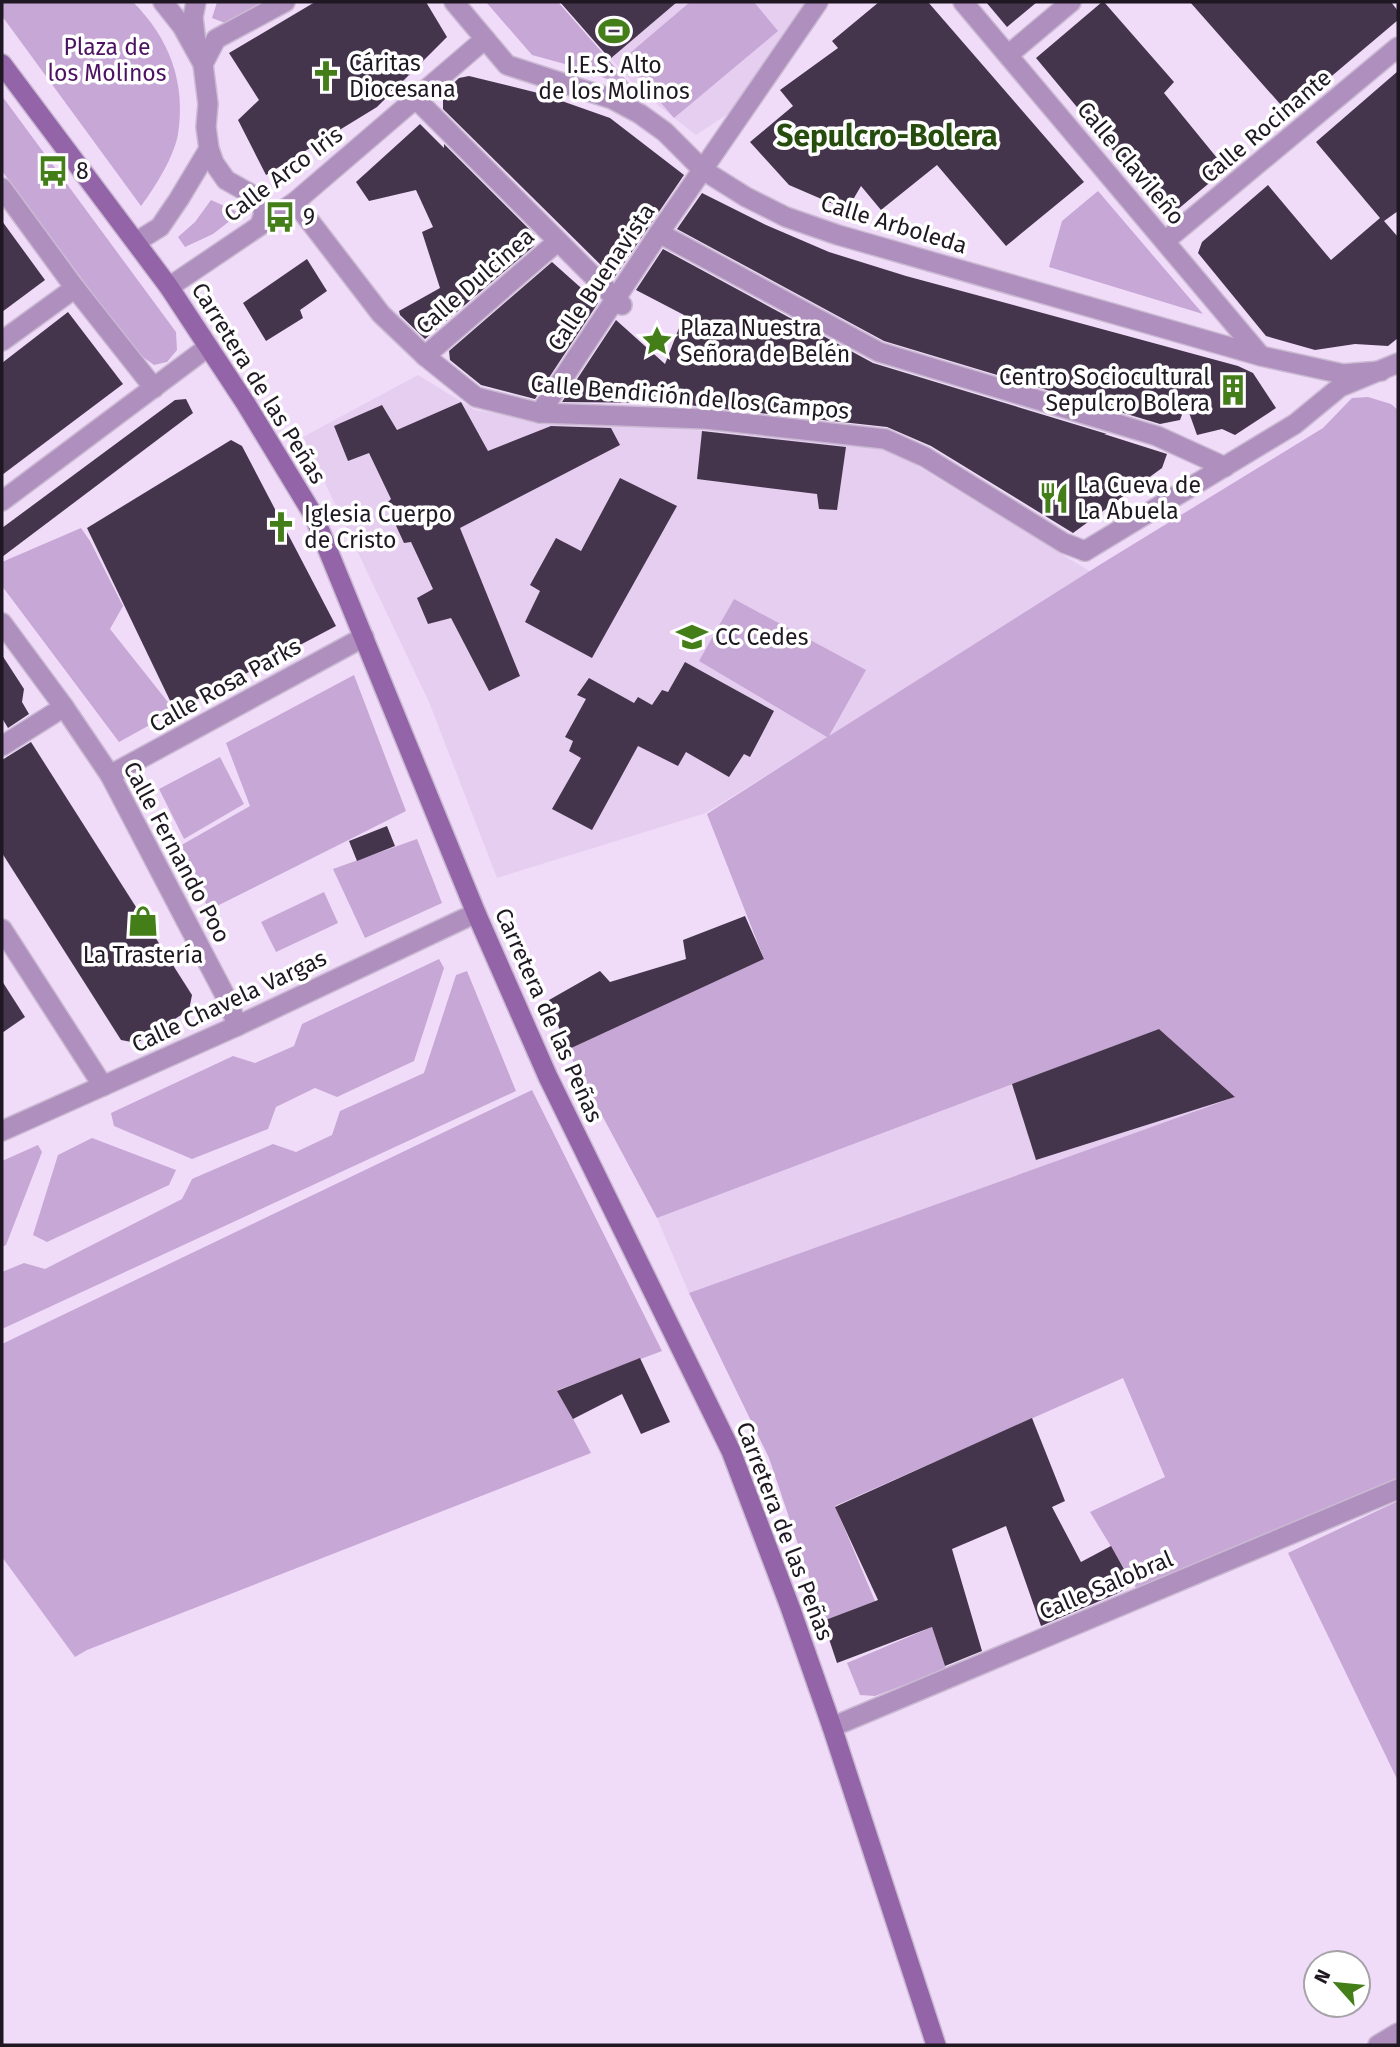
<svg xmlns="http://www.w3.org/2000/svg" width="1400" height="2047" viewBox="0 0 1400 2047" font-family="'Fira Sans',sans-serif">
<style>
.built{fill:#e6cef1}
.green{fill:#c7a7d5}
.building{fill:#45354c}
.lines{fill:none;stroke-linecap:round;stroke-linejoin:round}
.pedestrian-casing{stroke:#cab9d2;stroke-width:22}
.minor-casing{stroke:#cab9d2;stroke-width:22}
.secondary-casing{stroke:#cab9d2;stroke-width:22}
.pedestrian{stroke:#af8fbd;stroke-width:19}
.minor{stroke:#af8fbd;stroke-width:19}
.secondary{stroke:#9464a8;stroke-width:19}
.labels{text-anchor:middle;stroke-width:7;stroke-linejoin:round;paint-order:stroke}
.park-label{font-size:23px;fill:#4e1263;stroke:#fff}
.poi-label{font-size:23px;fill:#1f1822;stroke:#fff;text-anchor:start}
.street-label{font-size:23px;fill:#1f1822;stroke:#fff}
.district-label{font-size:30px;font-weight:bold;fill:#274d0e;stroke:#fff}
</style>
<rect width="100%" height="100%" fill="#f0dcf9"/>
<g class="built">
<path d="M560,2H807L734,110L696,135L640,91Z"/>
<path d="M418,375L475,410L557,423L608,422L881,447L914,464L1091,572L706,813L497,878L429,702L303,437Z"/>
<path d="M1159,1029L1235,1097L689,1293L657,1218Z"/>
</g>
<g class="green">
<path d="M2,2H133C169,38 186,82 178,134C174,157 155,187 141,206L2,16Z"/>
<path d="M217,2H262L225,23L212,18Z"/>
<path d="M486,2H558L634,89L572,66L532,55Z"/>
<path d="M690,2H754L778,31L674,118L623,59Z"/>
<path d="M2,96L176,332L177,350L167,362L154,365L136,352L2,171Z"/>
<path d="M1098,191L1203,314L1049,267L1062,221Z"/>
<path d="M211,200L240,213L213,234L185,247L178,237L195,222Z"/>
<path d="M1368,397L1391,404L1398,410V1485L1138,1591L1090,1512L1165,1477L1123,1378L835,1506L875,1601L824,1621L769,1458L689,1293L1235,1097L1159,1029L657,1218L567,1050L764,959L707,814L827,737L699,661L734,599L866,670L829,736L1101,564L1323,428L1352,398Z"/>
<path d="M81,528L90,541L123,606L110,629L175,711L119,742L2,586V562Z"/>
<path d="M354,675L406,811L209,910L178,847L250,806L226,743Z"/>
<path d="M220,757L244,804L184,839L159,789Z"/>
<path d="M417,839L442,903L365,938L333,869Z"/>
<path d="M324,892L338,923L276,952L261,922Z"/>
<path d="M439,959L444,968L414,1061L337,1097L315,1088L276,1107L268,1129L192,1159L114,1126L111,1113L233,1056L255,1063L294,1046L302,1024Z"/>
<path d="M467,971L516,1091L2,1329V1272L24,1263L45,1269L182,1199L192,1179L273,1144L296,1152L332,1135L340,1111L424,1073L456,975Z"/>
<path d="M532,1090L662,1351L558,1390L591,1453L87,1650L75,1657L2,1557V1344Z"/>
<path d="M92,1138L176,1170L169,1185L47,1242L33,1235L58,1155Z"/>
<path d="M38,1145L42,1152L6,1245L2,1247V1161Z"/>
<path d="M1398,1501V1781L1288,1553Z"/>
<path d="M932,1627L946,1669L875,1696L860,1695L847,1663Z"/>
</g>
<g class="building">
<path d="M315,2H426L447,37L377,107L266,175L238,120L259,100L229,53Z"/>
<path d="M560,2H677L610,59Z"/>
<path d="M879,2H928L1084,182L1006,246L937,165L881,210L861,186L847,210L789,185L750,142L793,106L780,90L838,48L832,41Z"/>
<path d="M986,2H1037L1007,27Z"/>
<path d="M1102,2H1104L1174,82L1164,93L1226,169L1171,215L1163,210L1036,58Z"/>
<path d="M1190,2H1391L1398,11V20L1288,113Z"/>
<path d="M1398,71V211L1384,221L1398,237V338L1388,346L1355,344L1315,350L1266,336L1198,253L1202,242L1268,185L1331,260L1380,218L1316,142Z"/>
<path d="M469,76L542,94L610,118L684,175L614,278L443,109V93L459,78Z"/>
<path d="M420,124L444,148V144L537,237L523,230L521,234L534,246L425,339L400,315L399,311L440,288L422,232L433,227L416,190L369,201L356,182Z"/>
<path d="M702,193L766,225L829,252L906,276L1238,366L1253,373L1276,408L1235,435L1222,429L1197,435L1186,404L1180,420L1160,424L884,341L677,229Z"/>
<path d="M2,221L45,280L2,312Z"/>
<path d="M663,249L873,363L1107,434H1104L1167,454L1162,468L1073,533L931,446L887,427L670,403L562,402L616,320L665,364L684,315L636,290Z"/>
<path d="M307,259L327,291L300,310L303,318L266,341L243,303Z"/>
<path d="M552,262L598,303L535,399L481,385L450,360L449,351Z"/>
<path d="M68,312L123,384L2,475V363Z"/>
<path d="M186,399L193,413L2,557V528L175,400Z"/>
<path d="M461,402L488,451L551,426L611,428L620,445L460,528L520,676L489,691L451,618L428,624L417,598L433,589L411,542L404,543L386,504L391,499L369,453L348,461L334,426L382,405L397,430Z"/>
<path d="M702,431L846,447L837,510L819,509L817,494L697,479Z"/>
<path d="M231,440L242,446L336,626L175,711L87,528Z"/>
<path d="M620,478L677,506L592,658L525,622L540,591L530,585L556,538L581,551Z"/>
<path d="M2,655L24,689L22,702L29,714L8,728L2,718Z"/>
<path d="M685,662L774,711L750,757L744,754L729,777L686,752L678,766L638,746L592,830L552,809L581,758L569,751L573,741L565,737L586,699L577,695L589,678L634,703L638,697L652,705L662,690L668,692Z"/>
<path d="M31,742L192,995L189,1010L137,1043L121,1040L2,853V760Z"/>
<path d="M387,826L395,846L357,861L349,841Z"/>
<path d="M745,916L764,959L567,1050L549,1000L600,971L610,982L686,959L683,940Z"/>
<path d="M2,981L25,1017L2,1033Z"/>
<path d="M1159,1029L1235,1097L1036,1160L1012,1084Z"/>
<path d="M640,1358L670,1422L641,1434L622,1394L573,1419L557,1391Z"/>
<path d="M1032,1418L1065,1501L1052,1507L1081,1562L1111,1546L1133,1585L1116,1594L1041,1626L1006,1526L952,1549L982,1651L945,1666L932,1627L837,1663L823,1621L878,1600L835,1507Z"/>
</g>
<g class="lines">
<defs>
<g id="pedestrian">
<path d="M416,99L622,305"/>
<path d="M295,202L381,314L425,356L476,397L540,413L705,419L885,439L925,457L1064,543L1085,551"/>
<path d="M659,233L879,352L1157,436L1225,467"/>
<path d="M425,356L557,242"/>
<path d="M540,413L659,233L818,2"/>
<path d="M2,746L64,707"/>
</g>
<g id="minor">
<path d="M163,2L182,26L203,64L208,104L206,127L209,149L214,163L226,180L258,198L264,213L260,225"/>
<path d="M454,2L507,65L612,99L640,114L665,132L703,170L746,197L786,217L838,235L1261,356L1343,374L1381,371"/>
<path d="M963,2L1261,356"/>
<path d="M196,43L193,17L196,2"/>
<path d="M1008,55L1071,2"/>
<path d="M203,64L216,39L285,2"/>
<path d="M2,188L75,288L154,388"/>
<path d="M1165,241L1398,47"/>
<path d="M136,242L160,227L179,199L209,149"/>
<path d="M169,287L295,202L485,39"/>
<path d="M2,341L75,288"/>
<path d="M2,501L208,347"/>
<path d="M1085,551L1295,424L1340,387L1398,363"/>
<path d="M2,623L64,707L110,775L229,1003L237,1026"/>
<path d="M110,775L364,637"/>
<path d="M2,929L103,1086"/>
<path d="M2,1131L237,1026L476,913"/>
<path d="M832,1727L1398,1489"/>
<path d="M1378,2045L1398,2033"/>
</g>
<path id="secondary" d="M2,64L169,287L246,404L314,516L476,913L548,1077L731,1451L790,1607L832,1727L936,2045"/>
</defs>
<use href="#pedestrian" class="pedestrian-casing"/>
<use href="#minor" class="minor-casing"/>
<use href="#secondary" class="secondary-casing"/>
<use href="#pedestrian" class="pedestrian"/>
<use href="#minor" class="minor"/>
<use href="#secondary" class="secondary"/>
</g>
<defs>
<symbol id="stadium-bare" viewBox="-9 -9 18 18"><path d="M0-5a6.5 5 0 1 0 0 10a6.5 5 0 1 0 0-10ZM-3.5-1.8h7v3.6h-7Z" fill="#437e19" stroke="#fff" stroke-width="2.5" paint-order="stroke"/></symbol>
<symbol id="church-bare" viewBox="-9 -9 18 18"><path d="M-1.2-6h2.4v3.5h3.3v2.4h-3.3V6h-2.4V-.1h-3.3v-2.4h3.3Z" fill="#437e19" stroke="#fff" stroke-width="2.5" paint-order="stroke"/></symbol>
<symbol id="bus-bare" viewBox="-9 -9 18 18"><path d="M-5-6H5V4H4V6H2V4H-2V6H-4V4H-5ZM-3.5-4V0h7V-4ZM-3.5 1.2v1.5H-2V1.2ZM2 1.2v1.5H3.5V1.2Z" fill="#437e19" stroke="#fff" stroke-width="2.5" paint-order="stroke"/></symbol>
<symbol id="sight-bare" viewBox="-9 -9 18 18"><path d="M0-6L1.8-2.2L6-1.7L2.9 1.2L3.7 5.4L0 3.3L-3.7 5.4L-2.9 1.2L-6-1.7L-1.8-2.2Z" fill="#437e19" stroke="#fff" stroke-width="2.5" paint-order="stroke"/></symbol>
<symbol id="building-bare" viewBox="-9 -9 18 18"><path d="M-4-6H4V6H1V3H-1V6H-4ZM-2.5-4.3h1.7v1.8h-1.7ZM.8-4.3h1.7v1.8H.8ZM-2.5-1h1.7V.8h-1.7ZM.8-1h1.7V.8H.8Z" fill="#437e19" stroke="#fff" stroke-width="2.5" paint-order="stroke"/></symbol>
<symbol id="restaurant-bare" viewBox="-9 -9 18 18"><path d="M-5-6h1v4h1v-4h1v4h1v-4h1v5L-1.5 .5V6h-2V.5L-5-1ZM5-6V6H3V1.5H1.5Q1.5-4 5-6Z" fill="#437e19" stroke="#fff" stroke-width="2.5" paint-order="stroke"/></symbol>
<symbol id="school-bare" viewBox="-9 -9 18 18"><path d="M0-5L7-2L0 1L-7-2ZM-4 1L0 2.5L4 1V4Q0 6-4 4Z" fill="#437e19" stroke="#fff" stroke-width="2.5" paint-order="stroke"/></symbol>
<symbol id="shop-bare" viewBox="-9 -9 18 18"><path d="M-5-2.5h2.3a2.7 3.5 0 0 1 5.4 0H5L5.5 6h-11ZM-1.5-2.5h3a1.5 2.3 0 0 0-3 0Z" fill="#437e19" stroke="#fff" stroke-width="2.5" paint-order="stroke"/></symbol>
</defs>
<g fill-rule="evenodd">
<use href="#stadium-bare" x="592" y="9" width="44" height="44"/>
<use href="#church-bare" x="304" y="54" width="44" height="44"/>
<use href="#bus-bare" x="31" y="149" width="44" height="44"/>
<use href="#bus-bare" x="258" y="195" width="44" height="44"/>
<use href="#sight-bare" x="635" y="319" width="44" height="44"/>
<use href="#building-bare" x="1211" y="368" width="44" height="44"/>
<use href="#restaurant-bare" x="1032" y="476" width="44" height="44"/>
<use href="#church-bare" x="259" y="505" width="44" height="44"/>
<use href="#school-bare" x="670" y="615" width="44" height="44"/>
<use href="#shop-bare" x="121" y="899" width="44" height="44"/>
</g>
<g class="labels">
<g class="park-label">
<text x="107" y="55">Plaza de<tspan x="107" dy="26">los Molinos</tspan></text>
</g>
<g class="poi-label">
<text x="349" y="71">Cáritas<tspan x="349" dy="26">Diocesana</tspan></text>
<text x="614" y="73" text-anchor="middle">I.E.S. Alto<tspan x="614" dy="26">de los Molinos</tspan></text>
<text x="76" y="179">8</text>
<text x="303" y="225">9</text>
<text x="680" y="336">Plaza Nuestra<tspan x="680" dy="26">Señora de Belén</tspan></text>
<text x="1210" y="385" text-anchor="end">Centro Sociocultural<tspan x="1210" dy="26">Sepulcro Bolera</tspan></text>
<text x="1077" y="493">La Cueva de<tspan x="1077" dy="26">La Abuela</tspan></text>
<text x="304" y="522">Iglesia Cuerpo<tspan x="304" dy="26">de Cristo</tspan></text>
<text x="715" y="645">CC Cedes</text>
<text x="143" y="963" text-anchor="middle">La Trastería</text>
</g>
<g class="street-label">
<text transform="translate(1266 126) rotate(-40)" y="8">Calle Rocinante</text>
<text transform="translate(1131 163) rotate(50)" y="8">Calle Clavileño</text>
<text transform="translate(283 174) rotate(-37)" y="8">Calle Arco Iris</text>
<text transform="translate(894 224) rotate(17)" y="8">Calle Arboleda</text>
<text transform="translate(601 277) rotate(-56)" y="8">Calle Buenavista</text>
<text transform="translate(475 281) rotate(-41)" y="8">Calle Dulcinea</text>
<text transform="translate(259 383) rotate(58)" y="8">Carretera de las Peñas</text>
<text transform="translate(690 397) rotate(5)" y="8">Calle Bendición de los Campos</text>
<text transform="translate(225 685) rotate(-29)" y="8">Calle Rosa Parks</text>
<text transform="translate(177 852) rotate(62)" y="8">Calle Fernando Poo</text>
<text transform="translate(229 1001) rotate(-25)" y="8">Calle Chavela Vargas</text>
<text transform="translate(549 1015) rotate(66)" y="8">Carretera de las Peñas</text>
<text transform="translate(785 1531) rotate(69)" y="8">Carretera de las Peñas</text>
<text transform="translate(1106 1585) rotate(-23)" y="8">Calle Salobral</text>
</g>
<g class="district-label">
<text x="887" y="146">Sepulcro-Bolera</text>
</g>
</g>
<rect width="1400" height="2047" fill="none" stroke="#1f1822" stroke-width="7"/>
<g transform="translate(1337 1984) rotate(297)"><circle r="33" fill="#ffffff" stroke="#a5a3a7" stroke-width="2"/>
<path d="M0-5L12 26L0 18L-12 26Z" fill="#437e19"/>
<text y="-10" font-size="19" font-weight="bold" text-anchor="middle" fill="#1f1822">N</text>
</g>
</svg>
